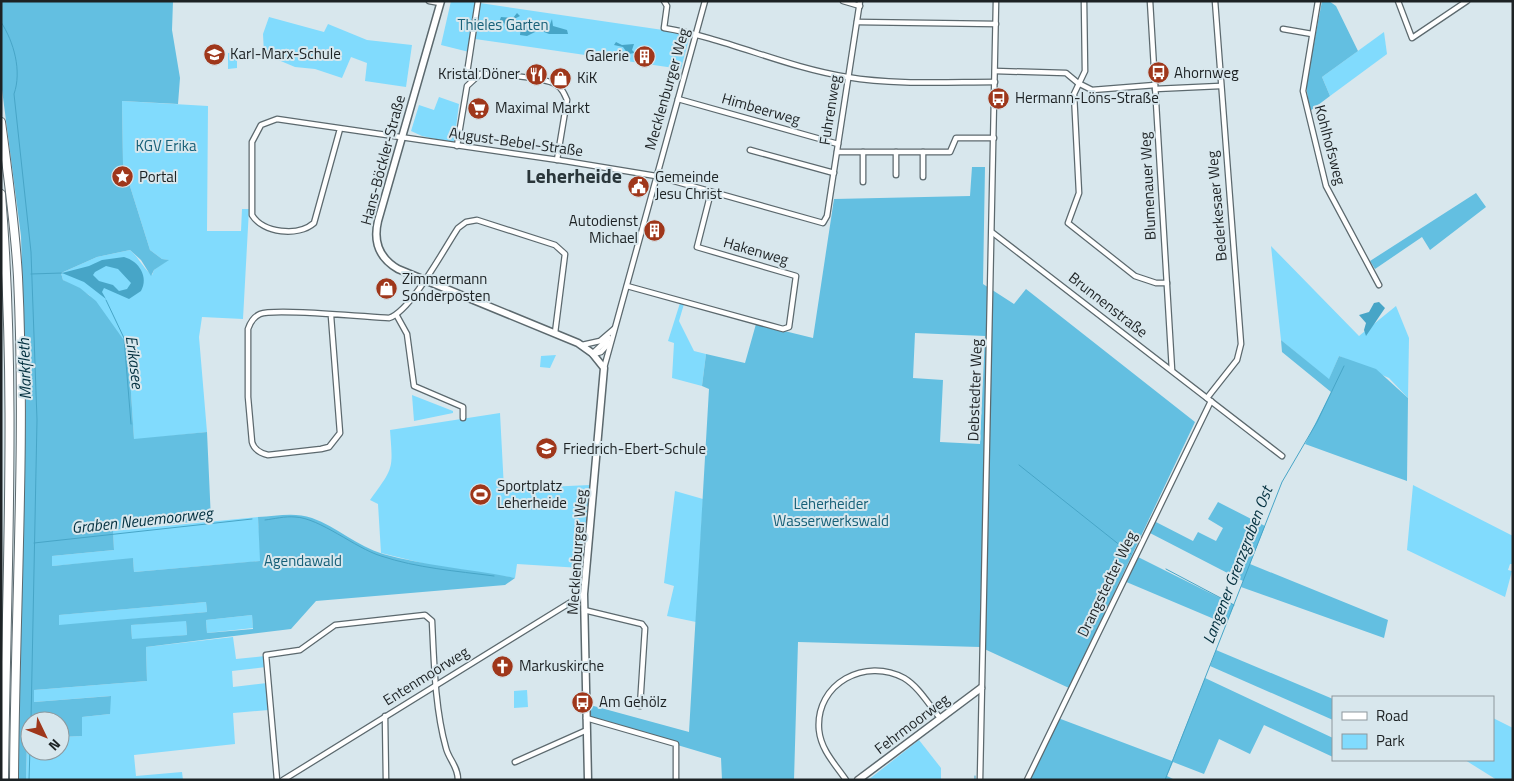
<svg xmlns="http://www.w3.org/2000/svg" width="1514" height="781" viewBox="0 0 1514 781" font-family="'Titillium Web',sans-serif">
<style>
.green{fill:#81dbfd}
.forest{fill:#63bfe1;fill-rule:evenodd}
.water{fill:#47a5c7;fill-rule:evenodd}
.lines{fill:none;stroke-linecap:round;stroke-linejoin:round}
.stream{stroke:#47a5c7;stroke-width:1}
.street-casing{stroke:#5c696e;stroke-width:7}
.secondary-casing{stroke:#5c696e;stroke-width:9}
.highway-casing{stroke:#5c696e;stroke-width:10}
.street{stroke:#fff;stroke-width:4.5}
.secondary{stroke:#fff;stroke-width:6}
.highway{stroke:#fff;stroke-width:8}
.labels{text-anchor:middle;stroke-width:4;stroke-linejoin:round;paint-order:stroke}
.park-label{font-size:15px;fill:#176078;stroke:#d8e7ed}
.poi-label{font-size:15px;fill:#1d2224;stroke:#d8e7ed;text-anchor:start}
.street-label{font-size:15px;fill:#1d2224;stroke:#d8e7ed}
.water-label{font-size:16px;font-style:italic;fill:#03303f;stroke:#d8e7ed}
.district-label{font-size:20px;font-weight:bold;fill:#2a363a;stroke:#d8e7ed}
</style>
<rect width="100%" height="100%" fill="#d8e7ed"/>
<g class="green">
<path d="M451,1H477L469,52L441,45Z"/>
<path d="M480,3L663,30L690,35L681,69L475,39Z"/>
<path d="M269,17L324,32L328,24L367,40L412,45L406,87L365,81L367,63L351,57L342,78L315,69L295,67L264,54L263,34Z"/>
<path d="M1384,32L1387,54L1330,96L1322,77Z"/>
<path d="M228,53H237V68L228,69Z"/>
<path d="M439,97L459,104L454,143L422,136L411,131L419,105L434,110Z"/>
<path d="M122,101L208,106L207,231H241L242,209H249L243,319L202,317L199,337L207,432L134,440L128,346L89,295L63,280L61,273L97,257L130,250C140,259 143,268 152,275L154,270L168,260L162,259L150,250L123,164Z"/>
<path d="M1271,246L1359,336L1396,306L1409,338L1408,398L1389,378L1339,356L1329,380L1281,340Z"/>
<path d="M680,303L684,304L679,321L694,351L706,354L702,386L672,378L674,343L668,341Z"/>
<path d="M556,355L550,368L540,367L541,356Z"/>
<path d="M412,395L453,411V413L414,421Z"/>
<path d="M500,413L504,489L590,485L581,568L517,564L515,578L430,565L381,553L378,504L370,500C394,467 393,470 390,430Z"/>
<path d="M1413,485L1513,536V564H1510L1508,570L1512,571L1505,597L1407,550Z"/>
<path d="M675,491L703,499L696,622L667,616L674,586L664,583Z"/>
<path d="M258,517L261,561L134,572L133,559L52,566V556L114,550L113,531Z"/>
<path d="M206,602L207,612L59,626L58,615Z"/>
<path d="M252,615L253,628L207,633L206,620Z"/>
<path d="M186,620L187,635L132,640L131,625Z"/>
<path d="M233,637L236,659L265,656L266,667L232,671L233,687L267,683L269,710L233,713L235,744L134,755L136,776L182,772L183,780H26L27,740H30V751H60V737L82,736V717L110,714V696L34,702V690L147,681L146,647Z"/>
<path d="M527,690L528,707L514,708V691Z"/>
<path d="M1493,718L1513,728V780H1497L1465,760H1493Z"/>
<path d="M919,740L941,768V780H868Z"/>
</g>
<g class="forest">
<path d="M1,1H173L172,30L180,78L178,104L122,101L123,164L150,250L162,259L169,260L154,270L151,276L141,260L130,250L97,257L61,273L63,280L80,288L96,301L128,346L134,439L207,432L211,520L113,530L114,550L52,556V566L133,558L134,572L260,561L258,517C276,516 295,512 312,518C337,527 357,546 383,554C426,566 471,569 515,578L505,585L316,601L291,629L146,647L147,681L34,690V702L111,696L110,714L82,717V736L60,737V721H30V740H27L26,780H18L26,394L21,236L1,82ZM206,602L207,612L59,625V615ZM252,615L253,629L207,633L206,620ZM186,621L187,635L132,639L131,625Z"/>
<path d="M1322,1H1329L1336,6L1358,51L1322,77L1330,96L1310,111L1306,85Z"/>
<path d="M972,167H985L983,284L1014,304L1026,289L1195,422L1069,688L980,647L798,642L794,780H722L721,758L590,719V705L689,732L709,389L702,386L706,354L745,363L756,324L813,338L834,199L970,196ZM915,333L985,336L980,444L940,442L943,380L913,378Z"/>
<path d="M1476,193L1486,207L1430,250L1422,237L1375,269L1370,261Z"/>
<path d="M1281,340L1329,379L1339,356L1376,369L1408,398L1407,481L1305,444L1331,392L1282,352Z"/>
<path d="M1218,502L1265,526L1250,564L1388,620L1384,638L1241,587L1243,581L1148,532L1154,521L1193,541L1198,532L1216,541L1223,528L1208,519Z"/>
<path d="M1136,556L1234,605L1226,624L1124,581Z"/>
<path d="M1216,650L1333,699V720L1210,666Z"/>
<path d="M1205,678L1333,738V757L1264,725L1250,754L1219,739L1204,774L1173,762L1167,776L1175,780H1029L1058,718L1172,761Z"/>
</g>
<g class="water">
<path d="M517,13L520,16L514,19L506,29L504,23L498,25L501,17L513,18Z"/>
<path d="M552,19L553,26L567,30L568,34H549L539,30L527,36L520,35L521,27L523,25L546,24L549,27Z"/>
<path d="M616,42L622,45L634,44L632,50L635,53L628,54L623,47L614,45Z"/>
<path d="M124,257C139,261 149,277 141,291L129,299L104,288L102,292L106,299L84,282L62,273L89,266L102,260ZM106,266L118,269L131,283L127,289L119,291L113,285L99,281L93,275L95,272Z"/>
<path d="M1379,302L1385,308L1366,336L1364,330L1366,323L1359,315L1369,312L1374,303Z"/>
</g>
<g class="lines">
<g class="stream">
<path d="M1,22C14,42 22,71 14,94L31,252L37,420L31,721"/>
<path d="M31,274L62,273"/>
<path d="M106,300L124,338L131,424"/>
<path d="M1019,465L1131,554"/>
<path d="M265,520C274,519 285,516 295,517C320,518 355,548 381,556C417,568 456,571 494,576"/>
<path d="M34,543L252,519"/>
<path d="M1166,569L1234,605"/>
<path d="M29,780L30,748"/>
<path d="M975,780V776"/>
<path d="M1165,780L1282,482L1317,422L1344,366"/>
</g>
<defs>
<g id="street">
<path d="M429,1L440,3"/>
<path d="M664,1L667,6L664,28C726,38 784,67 847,77C894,85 947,82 995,82"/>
<path d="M843,1L860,6"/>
<path d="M1084,1L1085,71L1074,94L1079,193L1068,223L1135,276L1156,283H1167"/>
<path d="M1150,1L1172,370"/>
<path d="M1318,1L1303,91L1326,186L1379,285"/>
<path d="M1398,1L1412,38L1467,1"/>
<path d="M857,22L996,24"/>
<path d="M1283,29L1312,34"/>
<path d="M995,71L1066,73L1078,83L1092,90L1155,85"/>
<path d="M472,79L467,73L478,1"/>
<path d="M1155,89L1220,86"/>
<path d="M678,99L838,144"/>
<path d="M340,129L314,223C298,237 263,233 252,215V142L261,125L277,119L565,161L656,176L823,223L827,216L860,1"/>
<path d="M457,146L467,86L480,74C493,73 545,78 555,84C562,88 564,93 567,100L557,160"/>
<path d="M750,150L834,173"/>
<path d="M837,152H950L956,138H994"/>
<path d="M896,175V152"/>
<path d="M923,177V152"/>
<path d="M863,182V152"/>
<path d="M993,233L1282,456"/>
<path d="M627,286L783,329L789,327L796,276L697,247L711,192"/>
<path d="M331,316L340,433L329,447L321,449L268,455C260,453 254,450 252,442L248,397V329C250,323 253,317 260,314C274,308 367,317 389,318C411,311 444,249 458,228L466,222L477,220L555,245L565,254L555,333"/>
<path d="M397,316L407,334L414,386L463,407V418"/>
<path d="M582,345L600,341L614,329"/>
<path d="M592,354L609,338"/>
<path d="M594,354L601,352L609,343"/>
<path d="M604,368L705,1"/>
<path d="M1207,398L1237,360L1241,344L1215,1"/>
<path d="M584,610L642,624L645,628L640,706"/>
<path d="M385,716L386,780"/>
<path d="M586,718L676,744V780"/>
<path d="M515,762L587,730"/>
<path d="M277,780L266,655L300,650L335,625L425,615L432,621C434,662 435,709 446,748C449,760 458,766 458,780"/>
<path d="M283,780L584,594"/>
<path d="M846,780C835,764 821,750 819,730C815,683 866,657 904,678C919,687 929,705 940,718"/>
<path d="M980,780L996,1"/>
<path d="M1027,780L1211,401"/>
</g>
<g id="secondary">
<path d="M441,1L378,221C373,242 379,258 398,269L578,343L592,353L604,368L584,594L588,780"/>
<path d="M858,780L981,688"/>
</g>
<g id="highway">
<path d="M1,122C8,173 15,225 18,277C26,444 15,612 14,780"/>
<path d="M1,194C17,389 6,584 4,780"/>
</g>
</defs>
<use href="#street" class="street-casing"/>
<use href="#secondary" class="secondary-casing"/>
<use href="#highway" class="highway-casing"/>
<use href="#street" class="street"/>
<use href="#secondary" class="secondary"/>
<use href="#highway" class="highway"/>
</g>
<defs>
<symbol id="school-disc" viewBox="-11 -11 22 22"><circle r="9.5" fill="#9f371b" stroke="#d8e7ed"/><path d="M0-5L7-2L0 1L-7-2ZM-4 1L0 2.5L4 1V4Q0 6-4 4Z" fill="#fff"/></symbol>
<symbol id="building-disc" viewBox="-11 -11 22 22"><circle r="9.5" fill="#9f371b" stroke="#d8e7ed"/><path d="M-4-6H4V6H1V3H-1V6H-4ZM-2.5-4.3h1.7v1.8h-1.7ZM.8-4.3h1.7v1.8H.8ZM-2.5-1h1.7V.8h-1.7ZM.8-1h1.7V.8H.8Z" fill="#fff"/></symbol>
<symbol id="bus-disc" viewBox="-11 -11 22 22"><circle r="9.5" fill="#9f371b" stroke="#d8e7ed"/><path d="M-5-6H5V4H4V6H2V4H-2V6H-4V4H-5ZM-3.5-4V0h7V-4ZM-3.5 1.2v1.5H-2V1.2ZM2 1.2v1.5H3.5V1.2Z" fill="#fff"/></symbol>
<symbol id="restaurant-disc" viewBox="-11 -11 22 22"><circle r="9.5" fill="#9f371b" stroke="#d8e7ed"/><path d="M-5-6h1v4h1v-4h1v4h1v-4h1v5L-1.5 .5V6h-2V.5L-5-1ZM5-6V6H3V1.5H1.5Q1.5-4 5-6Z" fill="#fff"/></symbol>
<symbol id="shop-disc" viewBox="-11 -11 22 22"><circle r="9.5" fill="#9f371b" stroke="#d8e7ed"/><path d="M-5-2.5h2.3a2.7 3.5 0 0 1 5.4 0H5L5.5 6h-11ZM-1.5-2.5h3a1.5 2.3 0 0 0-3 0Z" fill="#fff"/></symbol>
<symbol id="supermarket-disc" viewBox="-11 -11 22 22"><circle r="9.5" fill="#9f371b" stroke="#d8e7ed"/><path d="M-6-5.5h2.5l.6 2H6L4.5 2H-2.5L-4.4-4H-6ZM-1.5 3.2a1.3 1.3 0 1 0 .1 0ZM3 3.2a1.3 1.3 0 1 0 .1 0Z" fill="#fff"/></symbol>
<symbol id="sight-disc" viewBox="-11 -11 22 22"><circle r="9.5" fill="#9f371b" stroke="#d8e7ed"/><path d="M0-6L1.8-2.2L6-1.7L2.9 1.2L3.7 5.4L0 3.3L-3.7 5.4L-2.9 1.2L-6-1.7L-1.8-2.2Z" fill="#fff"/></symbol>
<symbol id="civic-disc" viewBox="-11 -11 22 22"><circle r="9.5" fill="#9f371b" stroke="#d8e7ed"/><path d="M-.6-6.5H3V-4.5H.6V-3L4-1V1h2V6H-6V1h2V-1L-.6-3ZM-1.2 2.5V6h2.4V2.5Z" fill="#fff"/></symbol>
<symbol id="stadium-disc" viewBox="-11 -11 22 22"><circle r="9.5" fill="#9f371b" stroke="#d8e7ed"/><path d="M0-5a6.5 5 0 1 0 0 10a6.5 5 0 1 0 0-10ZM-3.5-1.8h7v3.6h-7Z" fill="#fff"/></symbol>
<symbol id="church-disc" viewBox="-11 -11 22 22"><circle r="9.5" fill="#9f371b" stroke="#d8e7ed"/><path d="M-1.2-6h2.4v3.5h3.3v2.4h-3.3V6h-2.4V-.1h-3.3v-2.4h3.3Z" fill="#fff"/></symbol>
</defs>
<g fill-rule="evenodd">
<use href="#school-disc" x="202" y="42" width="25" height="25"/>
<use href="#building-disc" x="632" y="44" width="25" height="25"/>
<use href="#bus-disc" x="1146" y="60" width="25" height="25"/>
<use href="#restaurant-disc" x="524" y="62" width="25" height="25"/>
<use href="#shop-disc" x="548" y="66" width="25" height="25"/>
<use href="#bus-disc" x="986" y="86" width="25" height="25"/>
<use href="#supermarket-disc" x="466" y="96" width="25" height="25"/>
<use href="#sight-disc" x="110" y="164" width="25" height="25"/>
<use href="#civic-disc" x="626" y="174" width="25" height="25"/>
<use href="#building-disc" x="642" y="218" width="25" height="25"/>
<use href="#shop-disc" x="374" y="276" width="25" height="25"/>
<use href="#school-disc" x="534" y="436" width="25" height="25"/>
<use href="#stadium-disc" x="468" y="482" width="25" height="25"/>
<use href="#church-disc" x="490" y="654" width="25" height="25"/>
<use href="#bus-disc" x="570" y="690" width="25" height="25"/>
</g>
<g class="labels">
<g class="park-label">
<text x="503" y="30">Thieles Garten</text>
<text x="166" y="151">KGV Erika</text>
<text x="831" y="509">Leherheider<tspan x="831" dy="17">Wasserwerkswald</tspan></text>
<text x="303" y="566">Agendawald</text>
</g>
<g class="poi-label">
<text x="230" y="59">Karl-Marx-Schule</text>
<text x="629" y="61" text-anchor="end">Galerie</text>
<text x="1174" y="78">Ahornweg</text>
<text x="520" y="79" text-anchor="end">Kristal Döner</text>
<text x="577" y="83">KiK</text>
<text x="1015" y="103">Hermann-Löns-Straße</text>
<text x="495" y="113">Maximal Markt</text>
<text x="139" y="182">Portal</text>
<text x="655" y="182">Gemeinde<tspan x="655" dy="17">Jesu Christ</tspan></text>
<text x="638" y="226" text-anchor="end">Autodienst<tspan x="638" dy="17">Michael</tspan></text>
<text x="402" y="284">Zimmermann<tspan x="402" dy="17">Sonderposten</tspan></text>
<text x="563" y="454">Friedrich-Ebert-Schule</text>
<text x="497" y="491">Sportplatz<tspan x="497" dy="17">Leherheide</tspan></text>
<text x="519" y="671">Markuskirche</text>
<text x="599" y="707">Am Gehölz</text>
</g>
<g class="street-label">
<text transform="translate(667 89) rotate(-74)" y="5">Mecklenburger Weg</text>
<text transform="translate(761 109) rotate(16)" y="5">Himbeerweg</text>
<text transform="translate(830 110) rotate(-81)" y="5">Fuhrenweg</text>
<text transform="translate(516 142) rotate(8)" y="5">August-Bebel-Straße</text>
<text transform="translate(1330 145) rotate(75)" y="5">Kohlhofsweg</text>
<text transform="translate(383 160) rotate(-75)" y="5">Hans-Böckler-Straße</text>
<text transform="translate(1148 186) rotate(-93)" y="5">Blumenauer Weg</text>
<text transform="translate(1217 206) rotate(-95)" y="5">Bederkesaer Weg</text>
<text transform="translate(756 251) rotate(16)" y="5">Hakenweg</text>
<text transform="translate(1108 305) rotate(38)" y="5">Brunnenstraße</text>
<text transform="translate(975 390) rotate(-88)" y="5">Debstedter Weg</text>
<text transform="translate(577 552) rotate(-86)" y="5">Mecklenburger Weg</text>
<text transform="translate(1107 584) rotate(-64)" y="5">Drangstedter Weg</text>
<text transform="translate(426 676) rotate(-32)" y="5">Entenmoorweg</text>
<text transform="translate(912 724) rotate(-37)" y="5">Fehrmoorweg</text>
</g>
<g class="water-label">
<text transform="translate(135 362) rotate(83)" y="6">Erikasee</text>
<text transform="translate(24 369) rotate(-92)" y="6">Markfleth</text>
<text transform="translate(142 520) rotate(-6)" y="6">Graben Neuemoorweg</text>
<text transform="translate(1237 565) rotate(-69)" y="6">Langener Grenzgraben Ost</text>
</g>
<g class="district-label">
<text x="574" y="183">Leherheide</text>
</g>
</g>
<rect width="1514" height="781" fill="none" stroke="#1d2224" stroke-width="5"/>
<rect x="1332" y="696" width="162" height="65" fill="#d8e7ed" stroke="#8d989d"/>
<rect x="1342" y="712" width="25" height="8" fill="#ffffff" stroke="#8d989d"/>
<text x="1376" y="721" font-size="15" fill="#1d2224">Road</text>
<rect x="1342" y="734" width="25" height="15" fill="#81dbfd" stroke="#8d989d"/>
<text x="1376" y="746" font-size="15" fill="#1d2224">Park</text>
<g transform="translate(45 736) rotate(133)"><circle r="24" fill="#d8e7ed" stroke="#8d989d"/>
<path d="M0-4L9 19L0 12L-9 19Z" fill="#9f371b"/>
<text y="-8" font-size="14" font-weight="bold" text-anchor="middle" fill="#1d2224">N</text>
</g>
</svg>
